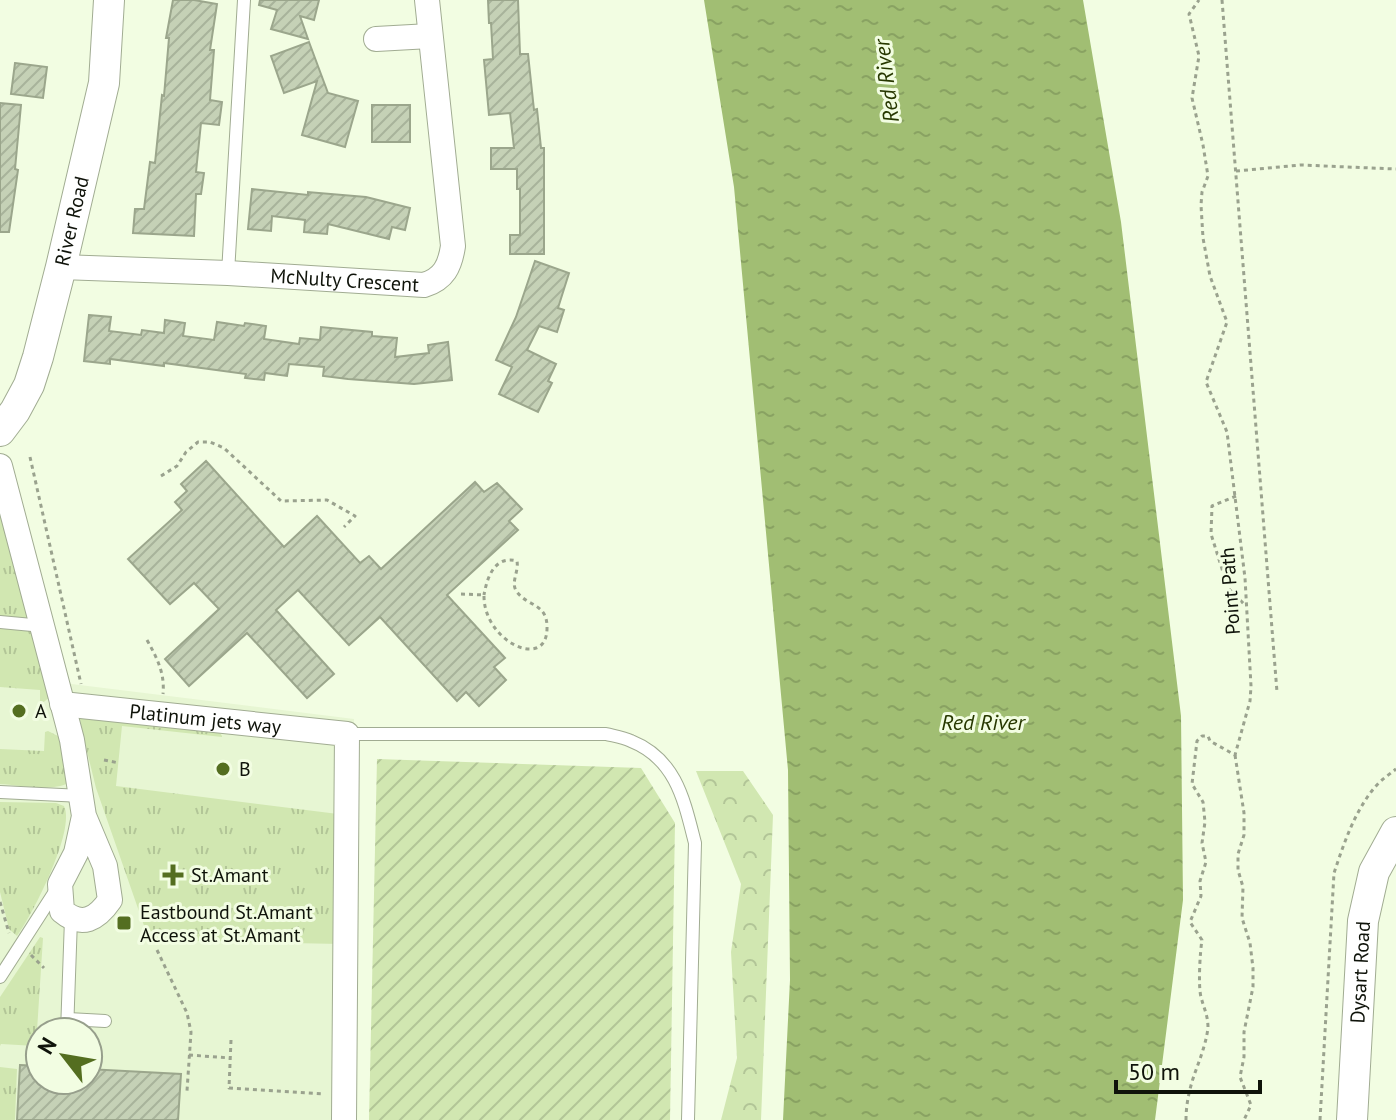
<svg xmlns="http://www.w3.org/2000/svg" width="1396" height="1120" viewBox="0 0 1396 1120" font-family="'PT Sans',sans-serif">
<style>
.built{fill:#e7f6d3;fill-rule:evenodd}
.grass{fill:url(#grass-tufts)}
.forest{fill:url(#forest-crowns)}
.garden{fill:url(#garden-furrows)}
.water{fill:url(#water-ripples)}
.building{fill:url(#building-hatch);stroke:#9ba68c;stroke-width:2}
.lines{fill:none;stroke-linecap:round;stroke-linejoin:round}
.service-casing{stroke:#a1ac92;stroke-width:14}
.minor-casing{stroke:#a1ac92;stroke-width:26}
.tertiary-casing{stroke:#a1ac92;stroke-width:32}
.path{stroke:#9aa28e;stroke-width:3;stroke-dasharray:4 4;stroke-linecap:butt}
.service{stroke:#fff;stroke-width:12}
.minor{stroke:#fff;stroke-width:24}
.tertiary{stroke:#fff;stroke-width:30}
.poi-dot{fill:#546e20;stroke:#f2fde2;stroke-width:3}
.labels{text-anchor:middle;stroke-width:6;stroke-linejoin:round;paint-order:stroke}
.street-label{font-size:20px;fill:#0f130a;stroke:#f2fde2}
.poi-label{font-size:20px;fill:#0f130a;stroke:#f2fde2;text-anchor:start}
.water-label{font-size:22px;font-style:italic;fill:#273800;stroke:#f2fde2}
</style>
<defs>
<pattern id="grass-tufts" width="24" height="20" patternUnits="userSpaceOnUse" patternTransform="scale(2)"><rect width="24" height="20" fill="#d1e7b1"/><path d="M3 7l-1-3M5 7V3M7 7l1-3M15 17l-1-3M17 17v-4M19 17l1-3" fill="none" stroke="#b2c597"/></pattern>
<pattern id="forest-crowns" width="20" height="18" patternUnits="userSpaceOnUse" patternTransform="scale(2)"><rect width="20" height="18" fill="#d1e7b1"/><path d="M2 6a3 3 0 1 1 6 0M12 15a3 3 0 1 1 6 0" fill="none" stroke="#b2c597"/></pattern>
<pattern id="garden-furrows" width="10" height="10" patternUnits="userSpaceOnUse" patternTransform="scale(2)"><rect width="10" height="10" fill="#d1e7b1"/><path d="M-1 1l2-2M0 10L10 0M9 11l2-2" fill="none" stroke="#b2c597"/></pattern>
<pattern id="water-ripples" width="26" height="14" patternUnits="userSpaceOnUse" patternTransform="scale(2)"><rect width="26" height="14" fill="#a1be73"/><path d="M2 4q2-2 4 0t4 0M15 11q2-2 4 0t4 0" fill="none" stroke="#89a262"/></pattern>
<pattern id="building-hatch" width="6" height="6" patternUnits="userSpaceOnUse" patternTransform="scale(2)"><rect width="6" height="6" fill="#c5d1b6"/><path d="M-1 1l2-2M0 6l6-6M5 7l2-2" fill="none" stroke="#a8b39b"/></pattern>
</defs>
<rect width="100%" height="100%" fill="#f2fde2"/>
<path class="built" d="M0,542L39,680L354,719L331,1120H0ZM40,1032H88V1080H40Z"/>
<g class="grass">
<path d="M0,496L50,697L40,705V690L0,687Z"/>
<path d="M85,714L218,730L222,736V737L122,726L116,786L338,814L340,944L149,940L96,788L81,727L80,719Z"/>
<path d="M48,731L58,736L62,742L68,783C52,792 19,785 0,784V749L44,751L45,732Z"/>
<path d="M0,802L56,803L64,806C76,830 32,915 17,936L9,929L0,892Z"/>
<path d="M40,937L43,938L36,1046L1,1044L0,1046V997Z"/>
<path d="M0,1067L17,1069L15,1120H0Z"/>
</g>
<path class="forest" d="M696,771H743L773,815L761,1120H721L737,1058L731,952L741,884Z"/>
<path class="garden" d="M377,759L641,768L675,823L670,1120H369Z"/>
<path class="water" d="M704,0H1083L1121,222L1181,716L1183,900L1155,1120H783L790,980L788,770L734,187Z"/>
<g class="building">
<path d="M173,0H194L217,4L210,50H214L210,100L222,102L219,125L201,123L196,172L204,173L201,194H196L194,236L133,233L135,209H144L150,162L155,163L162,95L164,96L169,38H166Z"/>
<path d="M260,0H319L314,20L300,16L308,39L271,29L277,10L259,5Z"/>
<path d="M488,0H518L520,54H528L534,110L537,109L541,148H544V254H510V235H520V189H517V169H491V148H514L510,113L489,115L484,60L493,59L491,23H489Z"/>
<path d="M309,42L328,93L358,101L345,147L302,135L317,81L284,93L271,56Z"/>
<path d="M15,63L47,67L43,98L11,94Z"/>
<path d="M0,103L21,105L15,169L18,170L9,232H0Z"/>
<rect x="372" y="105" width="38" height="37"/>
<path d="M252,189L308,195V192L366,197L410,208L405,230L392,227L389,239L328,224L327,234L304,232L305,220L272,216L271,231L248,229Z"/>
<path d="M535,261L569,273L558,308L564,310L557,332L539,326L527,350L556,364L548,381L552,383L538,412L499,394L512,367L496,360L516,317Z"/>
<path d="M89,315L111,317L109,331L141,335L142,330L164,333L165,320L185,323L183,336L214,340L217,322L244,326L245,323L266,326L264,339L299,344L300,338L320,340L321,327L372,332V336L397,338L395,357L429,353L428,345L448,342L452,380L414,384L348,379L323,376L324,367L289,364L287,376L265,373L264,380L245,378L246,374L164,363V366L110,359V364L84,361Z"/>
<path d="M206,461L284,547L317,516L360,563L369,556L381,569L475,482L484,492L497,483L522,509L509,521L518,530L447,595L505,658L494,667L506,680L479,706L466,692L457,701L380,617L349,645L298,590L276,610L334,674L307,698L247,633L189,686L165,659L219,609L194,583L170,604L128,559L182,510L175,502L187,491L181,484Z"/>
<path d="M20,1065L40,1066V1080H88V1069L181,1074L178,1120H17Z"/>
</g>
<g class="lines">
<defs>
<g id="service">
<path d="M228,273L244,0"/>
<path d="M0,622L43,626"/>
<path d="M347,734H606C614,736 623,737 631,741C676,759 684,800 695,843L688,1120"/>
<path d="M0,792L82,796"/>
<path d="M0,977L56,890"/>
<path d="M68,1019L105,1021"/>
<path d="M67,1032L71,919"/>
</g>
<g id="minor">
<path d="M376,39L430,36"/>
<path id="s1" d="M61,267L228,273L424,285C444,279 450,266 453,246L427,0"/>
<path d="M0,466L72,740L84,816L105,866L110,900C97,919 82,928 62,911L60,884L76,853L84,816"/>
<path id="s2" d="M62,704L347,734L344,1120"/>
</g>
<g id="tertiary">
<path id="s3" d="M0,431L15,411L29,385L38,357L61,267L104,83L109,0"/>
<path id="s4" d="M1352,1120L1363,921L1374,872L1396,832"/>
</g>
</defs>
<use href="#service" class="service-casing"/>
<use href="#minor" class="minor-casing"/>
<use href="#tertiary" class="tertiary-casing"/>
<g class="path">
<path d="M1222,0L1277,692"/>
<path d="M1236,171L1301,165L1396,169"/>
<path d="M30,457L81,684"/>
<path d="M161,476L177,466L186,452L198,442H210L224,448L281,501L327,500L355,516L344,527"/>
<path d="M1236,496L1212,506L1211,534L1228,588L1246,606"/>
<path d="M461,594L484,595C483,641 546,671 547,629C548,603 528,607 517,592C510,583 519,572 517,561C495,555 487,577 484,595"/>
<path d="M147,640C157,658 165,673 163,694"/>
<path d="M1235,755L1244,813V835L1238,854V870L1243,887L1242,918L1250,943L1253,968V987L1244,1032V1057L1240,1077L1251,1105L1244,1120"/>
<path d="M104,760L119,763"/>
<path d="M0,902L9,933"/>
<path d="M157,950L187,1013L191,1032L187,1091"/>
<path d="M31,955L44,968"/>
<path d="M231,1040L229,1088L323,1094"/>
<path d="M189,1055L230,1058"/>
<path d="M39,1060L40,1050"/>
<path d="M1186,1120C1186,1103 1190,1086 1196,1070C1201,1056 1206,1043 1208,1028C1208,1015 1204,1009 1201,997C1198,986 1200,952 1202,940L1190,922L1201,896L1200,881L1206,862L1202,843L1205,822L1203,802L1192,784L1197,741L1202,736H1208L1210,741L1235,755L1250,701L1251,686L1245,578L1227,432L1206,382L1227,322L1210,276L1203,238L1201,205L1202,192L1208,176L1203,145L1192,98L1199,56L1189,14L1199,0"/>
<path d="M1320,1120L1334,873C1344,843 1355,810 1376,786C1382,779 1390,774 1396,769"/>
</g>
<use href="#service" class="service"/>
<use href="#minor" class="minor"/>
<use href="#tertiary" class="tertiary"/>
</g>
<g class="poi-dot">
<circle cx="19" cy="711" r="8"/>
<circle cx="223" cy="769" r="8"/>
<path d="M169 863h8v8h8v8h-8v8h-8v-8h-8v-8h8z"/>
<rect x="116" y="915" width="16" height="16" rx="4"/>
</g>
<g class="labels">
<g class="street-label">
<text dy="7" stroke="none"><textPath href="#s3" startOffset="224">River Road</textPath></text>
<text dy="7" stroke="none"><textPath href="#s1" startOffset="284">McNulty Crescent</textPath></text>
<text transform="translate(1230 591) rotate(-94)" y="7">Point Path</text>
<text dy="7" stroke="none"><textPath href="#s2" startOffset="144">Platinum jets way</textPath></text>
<text dy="7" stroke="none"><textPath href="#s4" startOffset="148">Dysart Road</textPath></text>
</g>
<g class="poi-label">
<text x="35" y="718">A</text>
<text x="239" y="776">B</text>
<text x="191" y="882">St.Amant</text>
<text x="140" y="919">Eastbound St.Amant<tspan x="140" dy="23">Access at St.Amant</tspan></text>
</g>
<g class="water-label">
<text transform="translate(886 81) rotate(-97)" y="8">Red River</text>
<text x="983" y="730">Red River</text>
</g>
</g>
<g transform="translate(64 1056) rotate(301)"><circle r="38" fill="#f2fde2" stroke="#979f8c" stroke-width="2"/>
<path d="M0-6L14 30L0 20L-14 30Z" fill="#546e20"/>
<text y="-12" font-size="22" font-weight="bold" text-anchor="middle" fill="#0f130a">N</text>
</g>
<path d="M1116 1080v12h144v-12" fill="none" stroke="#0f130a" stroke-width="4"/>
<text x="1128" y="1080" font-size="24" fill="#0f130a" stroke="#f2fde2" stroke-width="6" paint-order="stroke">50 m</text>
</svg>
